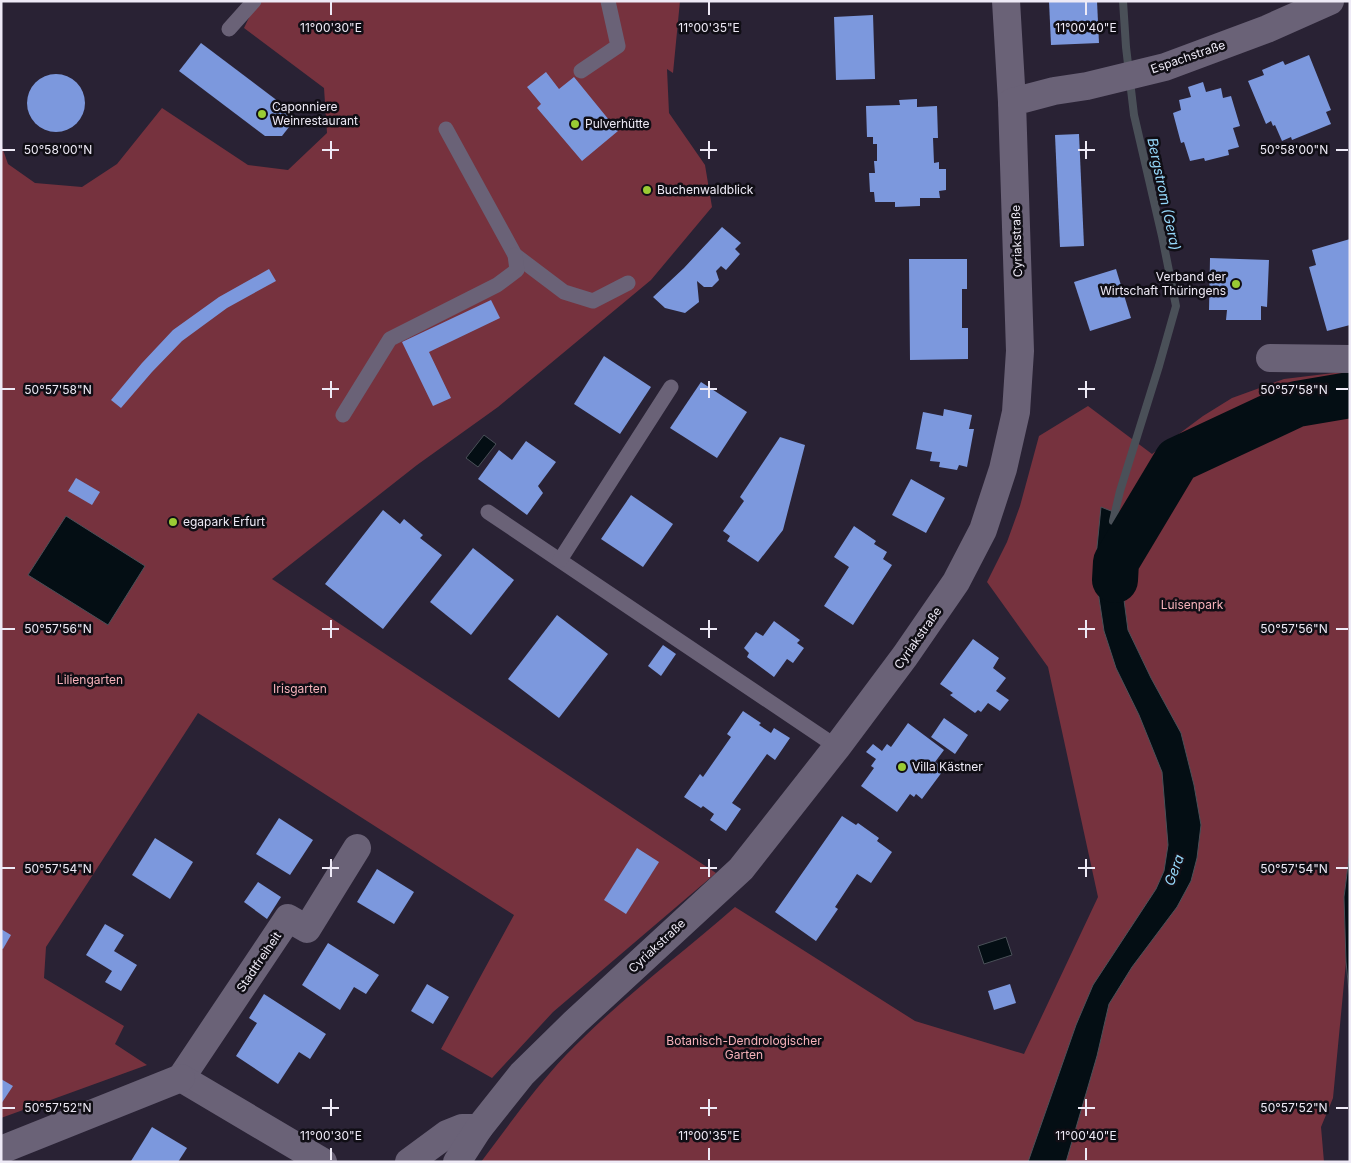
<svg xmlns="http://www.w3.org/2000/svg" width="1351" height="1163" viewBox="0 0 1351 1163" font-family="Inter,sans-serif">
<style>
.green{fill:#76323e}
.water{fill:#040e14;stroke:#4a5058}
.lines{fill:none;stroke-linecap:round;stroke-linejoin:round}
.stream{stroke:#4a5058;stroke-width:8}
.river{stroke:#040e14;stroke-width:46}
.building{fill:#7c98dd}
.service{stroke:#6a6277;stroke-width:15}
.minor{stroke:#6a6277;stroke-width:28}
.tertiary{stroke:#6a6277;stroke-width:28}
.ticks{fill:none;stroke:#eeeaf6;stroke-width:2}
.poi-dot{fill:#9acb34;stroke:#100e15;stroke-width:2}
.labels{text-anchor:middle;stroke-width:5;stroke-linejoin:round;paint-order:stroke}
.street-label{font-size:12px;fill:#eeeaf6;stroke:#100e15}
.poi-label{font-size:12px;fill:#eeeaf6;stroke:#100e15;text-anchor:start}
.park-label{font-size:12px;fill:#f7b2ba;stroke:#100e15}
.water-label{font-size:14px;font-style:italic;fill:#95d7f9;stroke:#100e15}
.ticks-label{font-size:12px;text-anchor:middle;fill:#eeeaf6;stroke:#100e15;stroke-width:5;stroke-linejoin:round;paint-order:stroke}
</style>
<rect width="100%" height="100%" fill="#292234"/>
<g class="green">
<path d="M257,1H680L673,73L667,69L669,113L705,165L712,207L651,280L498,407L417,465L272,579L716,873L553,1012L492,1078L441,1049L514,915L198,713L46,947L44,978L124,1026L115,1044L147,1065L1,1118V144L8,164L35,183L82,187L117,164L162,108L248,165L288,170L327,133L324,88L244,28Z"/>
<path d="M1350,371V850L1344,897L1346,962L1333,1098L1321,1127L1324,1162H481C508,1126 535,1088 566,1055C618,1001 679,956 735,907L915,1021L1024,1054L1098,897L1048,667L987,582L1007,542L1020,506L1039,436L1088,406L1152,454L1203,416L1232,398L1284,379Z"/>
</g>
<g class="water">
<path d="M484,435L496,444L478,467L466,458Z"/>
<path d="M1101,507L1141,523L1125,568L1124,600L1128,630L1151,678L1181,733L1194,785L1201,825L1197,858L1191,881L1177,907L1132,967L1109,1004L1097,1056L1066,1162H1028L1076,1025L1093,985L1156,889L1164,871L1168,845L1162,772L1139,715L1116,668L1104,631L1099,598L1097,547Z"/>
<path d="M66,516L145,566L108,625L28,575Z"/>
<path d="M1350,850V1001L1346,962L1344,897Z"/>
<path d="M1006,937L1012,955L984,964L978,946Z"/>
</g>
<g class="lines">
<path class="stream" d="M1113,521L1120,491L1159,366L1176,306L1162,236L1134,115L1126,47L1123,1"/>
<path class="river" d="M1115,580L1116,562L1177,460L1297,404L1350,395"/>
</g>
<g class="building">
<path d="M1049,1H1097L1099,43L1051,45Z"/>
<path d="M873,15L875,79L836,80L834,17Z"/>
<path d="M201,43L287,108L289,127L282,136H265L179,71Z"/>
<path d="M1309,55L1331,110L1326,112L1331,124L1292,140L1291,137L1282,141L1275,125L1273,126L1271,121L1266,124L1248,81L1264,75L1262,70L1283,61L1285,65Z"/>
<path d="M546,72L559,89L574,77L618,131L582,161L537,108L541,104L527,87Z"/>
<circle cx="56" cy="103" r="29"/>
<path d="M1203,82L1206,92L1221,88L1223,98L1231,96L1240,126L1233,128L1239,147L1228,150L1229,155L1205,161L1204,158L1190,161L1184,142L1181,143L1173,113L1181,110L1179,100L1191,97L1188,87Z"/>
<path d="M917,99V107L937,106L938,138H933L934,163L939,162V169H946V190L939,191L940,198H920V206L895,207V202H875L874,192H870L869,173H875L874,161H877V144H873V137H867L866,106L900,105L899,100Z"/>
<path d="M1079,134L1084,246L1060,247L1055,135Z"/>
<path d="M722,227L741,243L735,249L740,254L726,270L721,266L716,271L719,280L712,287H704L697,281L699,302L685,313L665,308L653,297L684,268Z"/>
<path d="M1350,239V325L1327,331L1309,267L1316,265L1312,250Z"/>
<path d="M1210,258L1269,260L1267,307L1261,306V320H1226L1227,310H1209Z"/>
<path d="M909,259H967V289H962V328H968V359L910,360Z"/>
<path d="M269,269L276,281L227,308L182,341L152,372L121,408L111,400L142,363L173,330L219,297Z"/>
<path d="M1116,269L1131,318L1090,331L1074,282Z"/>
<path d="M491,300L500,318L429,352L451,398L433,406L402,342Z"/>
<path d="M604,356L651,387L620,434L574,404Z"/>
<path d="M701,382L747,412L717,458L670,428Z"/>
<path d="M944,409L972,415L969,429H974L967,467L959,465L957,470L939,467L940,462L930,461L932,452L916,449L923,412L943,416Z"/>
<path d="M780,437L805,445L783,530L758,562L727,541L730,536L723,531L744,501L740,497Z"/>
<path d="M526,441L556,462L538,486L543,493L527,515L478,479L499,450L512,460Z"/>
<path d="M76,478L100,492L92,505L68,491Z"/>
<path d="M911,479L945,498L926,533L892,515Z"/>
<path d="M631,495L673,524L643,567L601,539Z"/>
<path d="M383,510L400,524L404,519L423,535L420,538L442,555L383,629L325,584Z"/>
<path d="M854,526L876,541L874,544L887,552L883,559L892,565L853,625L824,606L849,567L834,557Z"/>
<path d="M473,548L514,580L471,635L430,602Z"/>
<path d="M557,615L608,654L559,718L508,679Z"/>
<path d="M774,621L800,640L797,643L804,648L793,663L787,659L774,677L747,657L749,653L744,648L756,632L763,636Z"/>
<path d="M973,639L999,658L993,668L1006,678L996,691L1009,700L1000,711L988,703L981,712L978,710L975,713L950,695L953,693L940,684Z"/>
<path d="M663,645L676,654L661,676L648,666Z"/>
<path d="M743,711L761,723L759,725L771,733L774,728L790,738L775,760L767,754L732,803L741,809L726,831L710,820L714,814L703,806L701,808L684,797L700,774L703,777L731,737L727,734Z"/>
<path d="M944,718L968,735L955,754L931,737Z"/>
<path d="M908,723L944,750L935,762L945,768L922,799L916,794L914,797L910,794L897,812L861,786L874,768L871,766L876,759L866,752L873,744L882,751L887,744L891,747Z"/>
<path d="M842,816L856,825L858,823L879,838L877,841L892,852L871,883L857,874L835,907L838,909L816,941L775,912Z"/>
<path d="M279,818L313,840L290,875L256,854Z"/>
<path d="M155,838L193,862L170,899L132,875Z"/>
<path d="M637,848L659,862L626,914L604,900Z"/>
<path d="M377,869L414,892L394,924L357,902Z"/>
<path d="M258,882L281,897L267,919L244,902Z"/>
<path d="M105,924L124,935L114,951L137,965L121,991L105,982L112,971L86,955Z"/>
<path d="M1,929L11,935L3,949L1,948Z"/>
<path d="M328,943L379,975L366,994L354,987L340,1010L302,985Z"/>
<path d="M427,984L449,997L433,1024L411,1011Z"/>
<path d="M1010,984L1016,1003L994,1010L988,991Z"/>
<path d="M264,994L326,1034L310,1059L299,1052L278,1084L236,1056L257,1023L249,1018Z"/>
<path d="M1,1079L13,1086L1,1104Z"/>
<path d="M152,1127L187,1148L178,1162L131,1161Z"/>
</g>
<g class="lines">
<g class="service">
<path d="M229,29L254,1"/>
<path d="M581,71L618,46L608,1"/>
<path d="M446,129L515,255L564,292L593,301L628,283"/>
<path d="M343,415L390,339L497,285L517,270L515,255"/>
<path d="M488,512L837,747"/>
<path d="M560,560L671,387"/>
</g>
<g class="minor">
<path d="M1006,1L1012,102"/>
<path d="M1270,358L1350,359"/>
<path d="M181,1078L288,918L307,929L357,848"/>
<path d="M181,1078L323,1162"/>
<path d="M1,1150L181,1078"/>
<path d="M409,1162L447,1134L462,1128H479"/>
</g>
<path class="tertiary" d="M457,1162L479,1128L522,1074L575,1022L741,869L837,747L905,656L956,582L983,530L1003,469L1016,412L1020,351L1012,102L1054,91L1087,86L1165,67L1267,29L1330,1"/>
</g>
<path class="ticks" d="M331,2V15M709,2V15M1086,2V15M331,141V159M709,141V159M1086,141V159M2,150H15M322,150H339M700,150H717M1078,150H1095M1336,150H1348M331,381V398M709,381V398M1086,381V398M2,389H15M322,389H339M700,389H717M1078,389H1095M1336,389H1348M331,620V638M709,620V638M1086,620V638M2,629H15M322,629H339M700,629H717M1078,629H1095M1336,629H1348M331,859V877M709,859V877M1086,859V877M2,868H15M322,868H339M700,868H717M1078,868H1095M1336,868H1348M331,1099V1116M709,1099V1116M1086,1099V1116M2,1108H15M322,1108H339M700,1108H717M1078,1108H1095M1336,1108H1348M331,1148V1160M709,1148V1160M1086,1148V1160"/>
<g class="poi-dot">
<circle cx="262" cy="114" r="5"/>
<circle cx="575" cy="124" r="5"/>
<circle cx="647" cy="190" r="5"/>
<circle cx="1236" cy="284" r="5"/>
<circle cx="173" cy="522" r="5"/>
<circle cx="902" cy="767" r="5"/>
</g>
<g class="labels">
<g class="street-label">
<text transform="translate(1188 57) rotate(-19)" y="4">Espachstraße</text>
<text transform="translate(1017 241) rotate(-92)" y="4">Cyriakstraße</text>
<text transform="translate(918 638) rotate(-55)" y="4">Cyriakstraße</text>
<text transform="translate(657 946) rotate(-43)" y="4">Cyriakstraße</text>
<text transform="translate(259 962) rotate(-56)" y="4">Stadtfreiheit</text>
</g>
<g class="poi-label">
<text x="272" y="111">Caponniere<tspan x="272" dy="14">Weinrestaurant</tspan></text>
<text x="585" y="128">Pulverhütte</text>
<text x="657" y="194">Buchenwaldblick</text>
<text x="1226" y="281" text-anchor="end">Verband der<tspan x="1226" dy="14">Wirtschaft Thüringens</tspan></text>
<text x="183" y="526">egapark Erfurt</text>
<text x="912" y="771">Villa Kästner</text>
</g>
<g class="park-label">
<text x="1192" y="609">Luisenpark</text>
<text x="90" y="684">Liliengarten</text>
<text x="300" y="693">Irisgarten</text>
<text x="744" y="1045">Botanisch-Dendrologischer<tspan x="744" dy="14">Garten</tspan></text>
</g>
<g class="water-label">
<text transform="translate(1164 194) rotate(78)" y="5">Bergstrom (Gera)</text>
<text transform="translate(1174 870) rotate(-70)" y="5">Gera</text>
</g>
</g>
<g class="ticks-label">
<text x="331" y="32">11°00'30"E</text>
<text x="709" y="32">11°00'35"E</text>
<text x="1086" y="32">11°00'40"E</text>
<text x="58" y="154">50°58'00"N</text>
<text x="1294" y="154">50°58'00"N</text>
<text x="58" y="394">50°57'58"N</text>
<text x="1294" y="394">50°57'58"N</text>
<text x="58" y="633">50°57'56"N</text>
<text x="1294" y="633">50°57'56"N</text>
<text x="58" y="873">50°57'54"N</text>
<text x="1294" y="873">50°57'54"N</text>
<text x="58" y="1112">50°57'52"N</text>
<text x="1294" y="1112">50°57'52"N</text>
<text x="331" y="1140">11°00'30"E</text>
<text x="709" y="1140">11°00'35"E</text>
<text x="1086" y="1140">11°00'40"E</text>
</g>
<rect width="1351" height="1163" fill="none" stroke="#eeeaf6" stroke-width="5"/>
</svg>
